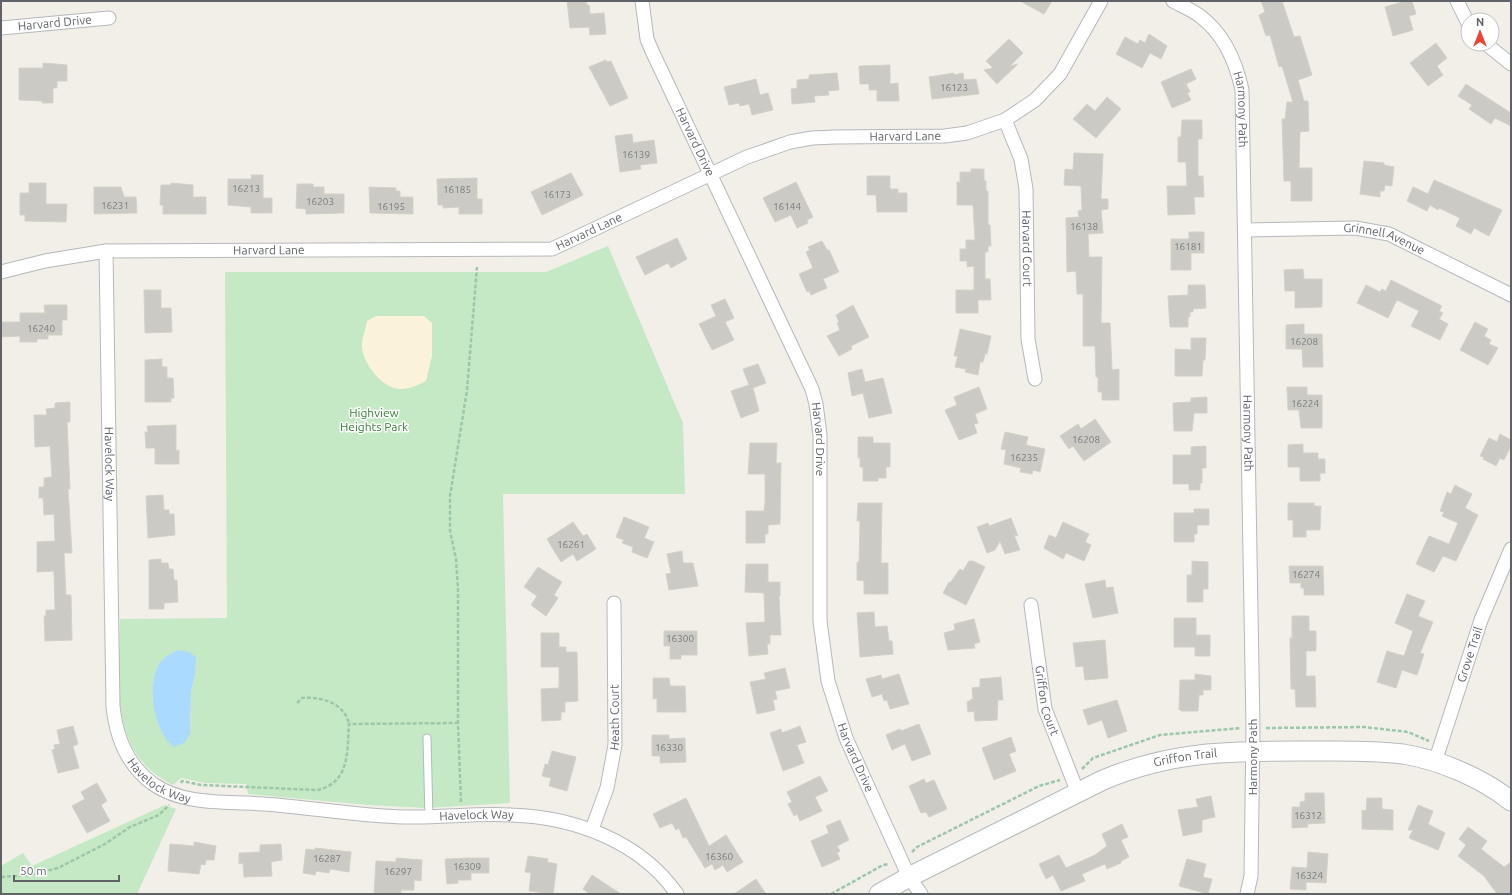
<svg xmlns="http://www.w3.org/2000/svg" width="1512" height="895" viewBox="0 0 1512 895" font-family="Ubuntu,sans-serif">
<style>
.green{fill:#c5e8c5;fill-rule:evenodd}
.sand{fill:#fbf3d9}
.water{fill:#aadaff}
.building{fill:#cccac5;stroke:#d6d1c6}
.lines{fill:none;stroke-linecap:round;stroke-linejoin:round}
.lane-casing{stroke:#b5b8bc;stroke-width:9}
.street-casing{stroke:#b5b8bc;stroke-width:15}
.secondary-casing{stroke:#b6babf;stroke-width:21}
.path{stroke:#9cc7a9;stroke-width:2.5;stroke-dasharray:4 2;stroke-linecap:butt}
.lane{stroke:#fff;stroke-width:7}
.street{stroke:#fff;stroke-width:13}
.secondary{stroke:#fff;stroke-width:19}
.labels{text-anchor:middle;stroke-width:3;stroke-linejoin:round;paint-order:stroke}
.number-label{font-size:10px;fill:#7a7d7f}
.street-label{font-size:12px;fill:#5f6368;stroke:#fff}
.park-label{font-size:12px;fill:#348238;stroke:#fff}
</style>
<rect width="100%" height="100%" fill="#f1efe8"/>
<g class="green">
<path d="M608,246L683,423L685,494H503L510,803L426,808L368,805L248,794L246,784L205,783L181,778L173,785C106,752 120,681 120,619L227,618L225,272H546ZM177,650L195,675L191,692L190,734L160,729C151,701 146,665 177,650Z"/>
<path d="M165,805L176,809L137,894H1V866L23,853L32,866Z"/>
</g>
<path class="sand" d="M376,316H424L432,323V356L426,381C419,385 411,388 403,389C384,391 364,365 362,348C361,340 366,329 367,321Z"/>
<path class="water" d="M177,650L189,652L196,657L195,675L191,692L190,734L184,743L174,747C154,732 147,689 158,666C162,658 170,654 177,650Z"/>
<g class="building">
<path d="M567,1H586L587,5H589L590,14L604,13L606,34L590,35L589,27L570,28Z"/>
<path d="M1020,1H1052L1044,14Z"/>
<path d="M1261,1H1282L1294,37L1300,36L1312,75L1298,80L1304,101H1308L1309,131L1300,132L1299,168H1312V201H1291V181H1284L1282,119H1285L1287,102H1293L1282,66L1279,67L1270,35L1266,36L1259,15L1265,12Z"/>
<path d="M1406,1H1412L1416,14L1409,16L1413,30L1393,36L1385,7Z"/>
<path d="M1149,34L1167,46L1161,59L1150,53L1142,68L1116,54L1125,37L1138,44L1140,40L1145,43Z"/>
<path d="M1009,39L1023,53L1010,66L1018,64L997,84L984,70L993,68L986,61Z"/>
<path d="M1436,43L1447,58L1437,66L1443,75L1428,86L1410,63Z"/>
<path d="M606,60L607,62L611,61L628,98L610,106L589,67Z"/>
<path d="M43,63L67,65V81H57V88H53V103H42V101L19,100V68H43Z"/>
<path d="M890,65V84L898,83L899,101H877V90H869V84H860L859,66Z"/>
<path d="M1191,69L1196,79L1186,84L1190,92L1187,93L1191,100L1172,108L1161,82Z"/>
<path d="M837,73L839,90L828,91L829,95L814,96L815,102L792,104L791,89L797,88V80L809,79V75Z"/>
<path d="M954,73V75L963,73L964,80L976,79L979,94L932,99L929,77Z"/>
<path d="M756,79L760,95L768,93L773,110L752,115L749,104L740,106L739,103L729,105L724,87Z"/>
<path d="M1466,84L1511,113V126L1495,118L1491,124L1469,109L1472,105L1458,96Z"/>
<path d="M1107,97L1121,109L1096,138L1073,119L1087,104L1095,111Z"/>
<path d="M1182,120H1202V139H1198V176H1203L1204,197H1194L1195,214L1168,215L1167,186H1187L1186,162H1178V137H1181Z"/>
<path d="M632,134L633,143L654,140L657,163L640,165L641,169L620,172L615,136Z"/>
<path d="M1074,153L1103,154L1101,199H1108V209L1101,210L1103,233L1088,234L1089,257H1102L1101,323H1110L1112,370L1119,369V400H1102V392H1098V377H1096L1095,346H1083V294H1077L1076,271L1067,272L1066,218L1079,217L1078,211L1082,210L1081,186L1064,185L1065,169L1073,170Z"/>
<path d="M1364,161L1384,163V165L1394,167L1392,186L1385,185L1384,191H1380V197L1360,194Z"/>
<path d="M971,169H984V181H986V191H988V225H990L991,246H988V252H985V279H990L991,300H978V313H956V290H974V266L967,267V261H960V249H966V240H975L973,205H957V182H960V172H971Z"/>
<path d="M571,173L583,195L542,215L531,192Z"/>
<path d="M251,175H263V198H272V213H251V207L228,205V179H252Z"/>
<path d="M867,176H890V189H898V193H907V212H877L876,195H867Z"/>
<path d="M477,178V199H482V214H459V207L443,208V205H438L437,179Z"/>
<path d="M1434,180L1502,210L1489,236L1474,228L1471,234L1456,226L1460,218L1439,208L1438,210L1430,205L1427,211L1407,201L1413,187L1428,194Z"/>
<path d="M796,182L813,217L807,220L808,223L797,228L791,215L775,222L763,198Z"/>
<path d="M29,183H46V204H67L66,222L25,221V215H20V193H29Z"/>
<path d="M171,183L193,185V197H206V214H163V205H160L161,185H171Z"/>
<path d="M297,184H313V187H324V194H344V213L306,214V209L296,208Z"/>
<path d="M94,187H121L124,197H136L137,213L94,214Z"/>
<path d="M369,187L396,188V191H400V197H413V214L370,213Z"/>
<path d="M1189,232H1204V253H1191V270H1171V239H1189Z"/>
<path d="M677,238L687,259L671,268L668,263L645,275L636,257Z"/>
<path d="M822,241L827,250H829L839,272L823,279L827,288L811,295L809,291L807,292L799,274L813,268L806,252L810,250L808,247Z"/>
<path d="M1303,269L1304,279H1322V307L1295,308V291H1285L1284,270Z"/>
<path d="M1391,280L1442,306L1439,311L1443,313L1439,319L1448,324L1440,340L1411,326L1419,311L1397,300L1388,318L1357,303L1366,285L1380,292L1382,289L1386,291Z"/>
<path d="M1188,285H1205L1206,308L1193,309V312H1190V317H1188V327H1170L1168,296L1188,295Z"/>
<path d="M144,290H161V308H171L172,332L145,333Z"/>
<path d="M725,299L734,318L725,322L734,340L712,350L699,324L716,316L711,305Z"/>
<path d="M44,305H67V320H62V335H48V339H37V342H20V336L1,337V322H20V313H45Z"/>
<path d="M853,305L869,337L851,346L852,349L839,356L827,336L840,330L837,323L839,322L836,315Z"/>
<path d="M1475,322L1488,329L1484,336L1491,340L1489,344L1498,348L1488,365L1460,350Z"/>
<path d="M1304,324V334H1322L1323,367H1303L1302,349H1286V325Z"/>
<path d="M960,329L991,336L987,354H985L983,362H980L978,375L965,372L966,369L955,367L958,356H954Z"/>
<path d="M1191,338H1206L1205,360H1203L1202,376H1175V349L1191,350Z"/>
<path d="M162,359V367H167V378H173L174,398H171V402H145V360Z"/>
<path d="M758,364L766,383L753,388L759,411L741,418L731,391L749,385L743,369Z"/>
<path d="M862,369L865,382L883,378L892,413L869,418L863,393L852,396L848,373Z"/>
<path d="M979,387L987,409L975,414L978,423L974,424L977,433L959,440L945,410L957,405L954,397Z"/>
<path d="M1287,387H1307V395H1322V428H1301L1299,410H1288Z"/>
<path d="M1207,397V413H1194L1192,431H1174L1173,403L1191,402V398Z"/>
<path d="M70,402V422H67L70,489H68L72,553H64L66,595H71L72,640L45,641L44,616H46V610H55L54,575V571L37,572V542L55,541L54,514L44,515L43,498H39V487H44V478L52,477L50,446L35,447L34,415H47L46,409L55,408V403Z"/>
<path d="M1095,419L1111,442L1084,461L1073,446L1069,449L1060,436L1078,424L1081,429Z"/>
<path d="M176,425V451L179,450V464H155V448H146L145,432H148L147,426Z"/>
<path d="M1005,432L1028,437L1026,445L1045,449L1040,472L1033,470L1032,474L1020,472L1021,468L1004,464L1006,450L1001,449Z"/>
<path d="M1500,434L1511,440V446L1504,460L1500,458L1496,466L1483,459L1484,457L1480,456L1489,438L1497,442Z"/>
<path d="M858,437H873V443H890V467H886V478H878V481H863V467H860V458H858Z"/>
<path d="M750,443H777L776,463H781L780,524L768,525V534H765V543H746V511H764L765,502V474H748Z"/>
<path d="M1303,444V453H1318V459H1325V473H1320V481H1300V467H1288V445Z"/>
<path d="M1206,446V468H1202V483H1200V490H1189V484H1173V455H1191V447Z"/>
<path d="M1455,485L1472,494L1465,508L1478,515L1456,561L1443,556L1434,572L1416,564L1429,536L1449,544L1458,523L1442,516L1444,512L1440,511L1447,492L1451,494Z"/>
<path d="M163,495L164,510H169V514H174L175,535L148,538L146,496Z"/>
<path d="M858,503H882L881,563H888V594H864V581L857,580V562H859L860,521H857Z"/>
<path d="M1288,503H1314V506H1321L1320,530H1306V537H1293V520H1288Z"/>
<path d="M1194,509H1209V525H1197V534H1194V542H1174V513H1194Z"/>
<path d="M624,517L649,527L644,538L654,542L647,558L632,552L633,547L622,543L624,540L616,537Z"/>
<path d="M1011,518L1018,536L1014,535L1020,550L1005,554L1000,541L995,550L987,553L977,527L988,523L989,526Z"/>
<path d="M573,522L583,536L587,534L596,549L577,561L573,554L561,562L547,539Z"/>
<path d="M1063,522L1089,534L1085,542L1091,545L1084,561L1066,553L1063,559L1044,548L1049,535L1056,538Z"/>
<path d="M682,551L683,563H693L698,586L669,590L666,574L671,573L667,554Z"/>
<path d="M161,559V563H168L169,569H173L174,580H177L178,602L164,603V609H149V560Z"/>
<path d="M969,561H973L985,567L966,605L943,593L949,582L950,583L960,569L963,571Z"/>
<path d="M1192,561L1208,562V589H1203V602H1187V575H1192Z"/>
<path d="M746,564H768V582H780V596H779L781,635H770V644H767L768,654L749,656L746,623L765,622L764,593L745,592Z"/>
<path d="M1289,566H1323L1324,595H1304V588H1301V583H1290Z"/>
<path d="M538,567L562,582L554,595L558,598L546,616L531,605L537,596L524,587Z"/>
<path d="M1105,580L1106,588L1113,587L1118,613L1093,618L1085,584Z"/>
<path d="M1407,594L1425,601L1418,616L1433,622L1420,653L1424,654L1417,675L1402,670L1396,688L1377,682L1387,651L1404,656L1413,631L1395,623Z"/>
<path d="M874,612L875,627L887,626L889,641H892L893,654L860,657L857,613Z"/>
<path d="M1292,616H1309V631H1316V651H1306V676H1315L1316,707H1296L1295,689H1291L1290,638H1292Z"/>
<path d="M1174,618H1196V635H1210V656H1195V647H1174Z"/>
<path d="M974,619L980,642L974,644L975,648L948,650L944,633L955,630L954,624Z"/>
<path d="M664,631H697V655H681V659H670V646H664Z"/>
<path d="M541,633H559V647H566V652H577L578,701L565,702V712H561V720L542,721L541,689L559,688V667H541Z"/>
<path d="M1105,640L1108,678L1085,680L1083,666L1076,667L1073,643Z"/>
<path d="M785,668L790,688L775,691L777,699L773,700L775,710L757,714L750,682L766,679L764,673Z"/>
<path d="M899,674L909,704L890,709L887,700L884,701L882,694L872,697L866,679L881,675L882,679Z"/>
<path d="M1195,674L1211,676V690H1203V695H1199L1198,711H1181L1179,709L1180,680H1195Z"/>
<path d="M1001,677L1003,700H998L997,720L975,721L974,711L968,712L967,702L973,699L972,688L980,687V679Z"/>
<path d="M653,678H669L670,686H685L686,712H657V698L653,699Z"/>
<path d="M1117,700L1127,731L1108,738L1102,720L1088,725L1083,710Z"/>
<path d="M919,724L931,754L912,761L905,744L892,750L886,735L900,729L901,731Z"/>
<path d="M73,726L78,744L73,746L79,768L58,773L52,750L55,749L54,745L60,744L57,730Z"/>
<path d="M800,726L806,742L797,745L804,763L783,771L770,733L781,729L782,733Z"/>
<path d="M652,735H669V739L685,738L686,762L660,763V756H652Z"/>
<path d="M1011,737L1016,751L1009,754L1016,771L994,780L982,748Z"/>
<path d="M552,751L576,757L567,791L549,786L551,778L542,776L545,764L548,765Z"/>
<path d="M820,776L828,791L815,797L822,811L800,821L797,814L794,816L788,804L792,802L787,792Z"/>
<path d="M924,779L926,783L934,780L947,809L929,817L926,812L921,813L909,786Z"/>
<path d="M97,783L107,801L101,805L110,821L87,833L72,806L85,799L81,792Z"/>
<path d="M1305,793H1324L1325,823L1307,824L1308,827L1292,828V807H1300V802L1305,801Z"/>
<path d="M1211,796L1215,817L1202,820V832L1183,836L1178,810L1198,807L1196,799Z"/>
<path d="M686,798L709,846L726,835L743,862L727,872L723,865L715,870L712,864L705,868L686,837L683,838L679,828L676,830L672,823L660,828L653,814Z"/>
<path d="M1367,798H1382V809L1393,810V830L1362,829V810L1366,811Z"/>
<path d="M1418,805L1433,811L1428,824L1445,833L1438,850L1409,838L1413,830H1408Z"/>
<path d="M840,820L849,840L837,846L840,851L837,853L840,859L822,867L811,841L829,833L826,826Z"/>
<path d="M1122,824L1128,837L1121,840L1129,857L1121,861V863L1107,869L1105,864L1082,874L1085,881L1061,891L1053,875L1046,879L1039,864L1059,855L1066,868L1095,855L1107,846L1102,834Z"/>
<path d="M1468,827L1487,841L1481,849L1504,867L1511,862V894H1497L1484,876L1458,856L1466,845L1459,839Z"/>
<path d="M194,842L216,846L214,860H206L205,865L201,864L199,874L168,871L170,844L194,846Z"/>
<path d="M281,844L282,860L271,862L272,876L244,877L243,863L239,864V853L260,852V845Z"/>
<path d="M315,848L351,852L349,872L330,869L329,873L316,871L315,875L303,873L306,849L315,850Z"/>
<path d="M1308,852L1328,854L1326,883L1306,882V890L1290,889L1292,867L1307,868Z"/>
<path d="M528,856L548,859L547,862L557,864L553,894L529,891L531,873L525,872Z"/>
<path d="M396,858L422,860L421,881L414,880V890H401V894L374,893L376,861L396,862Z"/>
<path d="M468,858H489V873H471V880H458V883L447,884L445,859Z"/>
<path d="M1187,859L1206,864L1203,877L1212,879L1208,894L1179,886Z"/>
<path d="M592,875L621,894H590L583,889Z"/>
<path d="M756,879L766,894H734Z"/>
</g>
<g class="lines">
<defs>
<path id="lane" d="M427,738L429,818"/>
<g id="street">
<path id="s1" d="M642,1L647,39L652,51L812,389L816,404L820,435V621L828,681L846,738L909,877L921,894"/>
<path id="s2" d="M1173,1C1182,6 1192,10 1200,16C1224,34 1236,62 1242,90L1253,728L1251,876L1247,894"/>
<path d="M1457,1L1468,23"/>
<path id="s3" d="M1,28L109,18"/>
<path d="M1486,44L1511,64"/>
<path id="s4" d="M1005,120L1021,159L1026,189L1028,339L1035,379"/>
<path id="s5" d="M1245,230L1355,228L1389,234L1511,295"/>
<path id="s6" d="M106,251L113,706C116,737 127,765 153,784C185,806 226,801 263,804C310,807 357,816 404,817C440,818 476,813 511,815C574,817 640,841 677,894"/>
<path id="s7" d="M1,272L45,261L106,251L552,249L747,157L790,142L812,138L835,137L945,136L967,133L1005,120L1035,100L1060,74L1101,1"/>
<path id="s8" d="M1031,605L1045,709L1078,793"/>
<path id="s9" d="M1435,762L1481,620L1511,549"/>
<path id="s10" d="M592,829L607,788L615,745L614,603"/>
</g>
<g id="secondary">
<path id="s11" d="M879,894L909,877L1103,780C1174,750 1233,751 1309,751C1340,751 1372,750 1403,754C1440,760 1482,778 1511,801"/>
</g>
</defs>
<use href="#lane" class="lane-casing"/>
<use href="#street" class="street-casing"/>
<use href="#secondary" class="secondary-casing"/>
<g class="path">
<path d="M297,703L302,698C322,696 345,704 349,724"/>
<path d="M1266,728L1364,727L1408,732L1429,741"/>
<path d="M1082,769L1093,758L1160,735L1241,728"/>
<path d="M181,783L182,781L201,785L317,790C350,783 347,752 349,724L458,723"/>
<path d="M461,802L458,723V589L456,559L450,531V496L467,390L477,267"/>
<path d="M912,852L917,847L1039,786L1060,780"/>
<path d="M1,877L30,875L58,868L105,844L130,827L159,815L169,805"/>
<path d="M831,894L883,865L889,864"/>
</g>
<use href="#lane" class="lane"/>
<use href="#street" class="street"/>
<use href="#secondary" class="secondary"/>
</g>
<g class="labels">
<g class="number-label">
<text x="954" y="91">16123</text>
<text x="636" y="158">16139</text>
<text x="246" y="192">16213</text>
<text x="457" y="193">16185</text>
<text x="557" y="198">16173</text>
<text x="320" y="205">16203</text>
<text x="115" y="209">16231</text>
<text x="391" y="210">16195</text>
<text x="787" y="210">16144</text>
<text x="1084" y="230">16138</text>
<text x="1188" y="250">16181</text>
<text x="41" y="332">16240</text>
<text x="1304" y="345">16208</text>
<text x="1305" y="407">16224</text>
<text x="1086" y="443">16208</text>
<text x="1024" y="461">16235</text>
<text x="571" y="548">16261</text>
<text x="1306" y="578">16274</text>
<text x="680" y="642">16300</text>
<text x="669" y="751">16330</text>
<text x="1308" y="819">16312</text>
<text x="719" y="860">16360</text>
<text x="327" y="862">16287</text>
<text x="467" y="870">16309</text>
<text x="398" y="875">16297</text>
<text x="1309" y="879">16324</text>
</g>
<g class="street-label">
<text dy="4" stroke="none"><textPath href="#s3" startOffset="54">Harvard Drive</textPath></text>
<text dy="4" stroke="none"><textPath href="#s2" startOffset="137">Harmony Path</textPath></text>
<text dy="4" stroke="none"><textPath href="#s7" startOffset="930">Harvard Lane</textPath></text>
<text dy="4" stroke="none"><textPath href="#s1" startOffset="152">Harvard Drive</textPath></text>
<text dy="4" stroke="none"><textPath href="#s7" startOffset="594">Harvard Lane</textPath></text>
<text dy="4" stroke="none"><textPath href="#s5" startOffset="141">Grinnell Avenue</textPath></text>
<text dy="4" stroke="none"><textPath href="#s4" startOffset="132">Harvard Court</textPath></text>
<text dy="4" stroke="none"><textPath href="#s7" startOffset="270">Harvard Lane</textPath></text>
<text dy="4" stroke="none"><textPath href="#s2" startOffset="461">Harmony Path</textPath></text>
<text dy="4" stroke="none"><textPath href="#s1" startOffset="476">Harvard Drive</textPath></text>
<text dy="4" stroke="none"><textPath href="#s6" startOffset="213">Havelock Way</textPath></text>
<text dy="4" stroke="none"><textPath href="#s9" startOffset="113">Grove Trail</textPath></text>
<text dy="4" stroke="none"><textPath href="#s8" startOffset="97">Griffon Court</textPath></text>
<text dy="4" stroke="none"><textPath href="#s10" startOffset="115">Heath Court</textPath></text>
<text dy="4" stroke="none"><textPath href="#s1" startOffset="800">Harvard Drive</textPath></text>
<text transform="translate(1253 757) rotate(-90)" y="4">Harmony Path</text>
<text dy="4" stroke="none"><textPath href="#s11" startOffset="337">Griffon Trail</textPath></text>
<text dy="4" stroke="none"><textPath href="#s6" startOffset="549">Havelock Way</textPath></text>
<text dy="4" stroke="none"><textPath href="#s6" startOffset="873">Havelock Way</textPath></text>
</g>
<g class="park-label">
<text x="374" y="417">Highview<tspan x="374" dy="14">Heights Park</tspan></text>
</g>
</g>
<rect width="1512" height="895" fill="none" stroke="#5f6368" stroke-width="4"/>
<g transform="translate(1480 32)"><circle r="19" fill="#ffffff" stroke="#bfc1c3"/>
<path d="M0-3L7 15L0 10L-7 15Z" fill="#ea4335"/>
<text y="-6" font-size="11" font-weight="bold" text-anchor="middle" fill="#5f6368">N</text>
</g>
<path d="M14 875v6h105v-6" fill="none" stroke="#5f6368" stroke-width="2"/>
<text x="20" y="875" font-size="12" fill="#5f6368" stroke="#ffffff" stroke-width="3" paint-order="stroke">50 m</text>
</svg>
